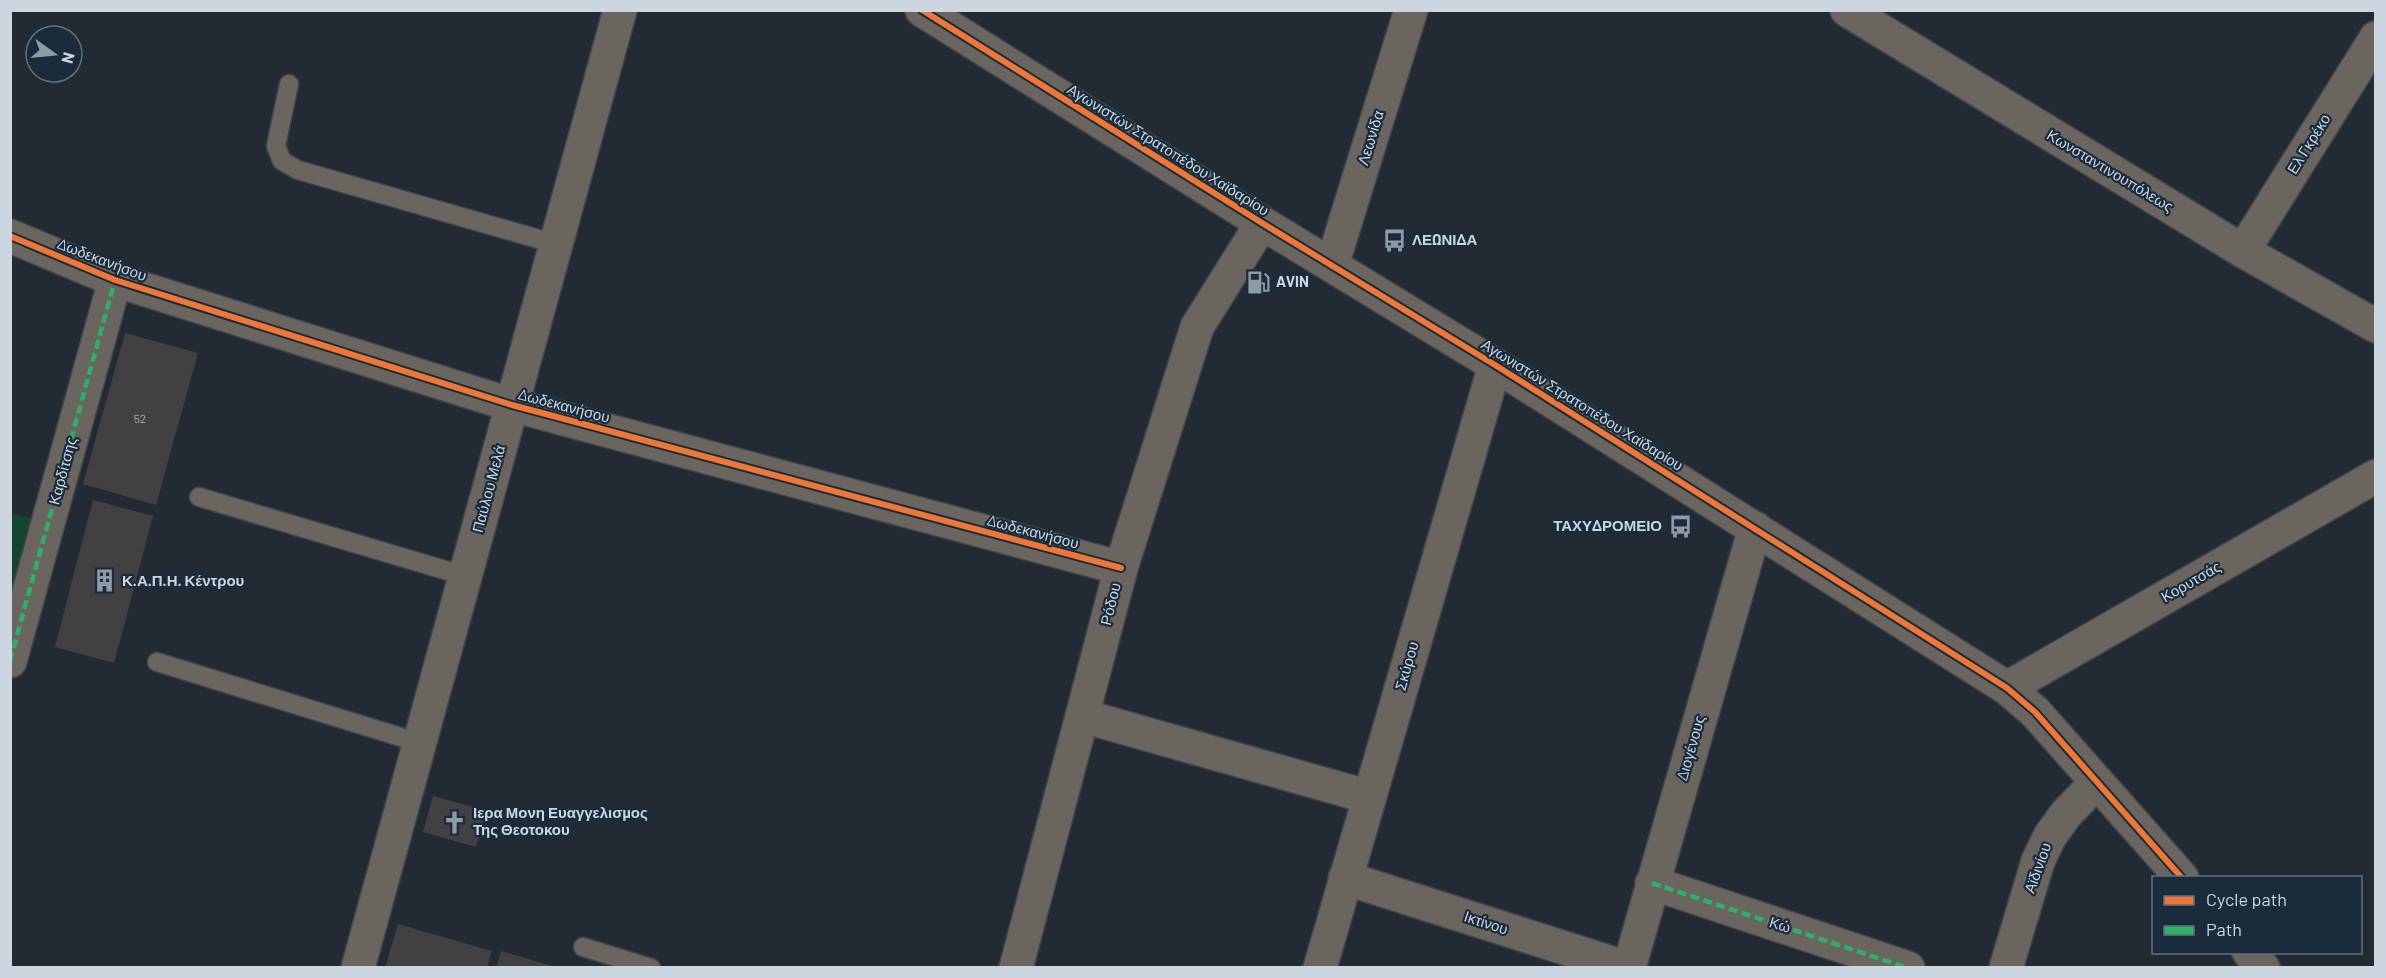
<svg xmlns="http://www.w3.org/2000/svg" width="2386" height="978" viewBox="0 0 2386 978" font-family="Barlow,sans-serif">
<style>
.green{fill:#15452e}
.building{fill:#424043}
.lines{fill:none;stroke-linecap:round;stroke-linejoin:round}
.service-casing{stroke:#3f464e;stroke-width:21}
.minor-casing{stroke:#3f464e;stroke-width:36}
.tertiary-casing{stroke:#3f464e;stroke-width:36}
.service{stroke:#6a655e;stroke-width:18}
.minor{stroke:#6a655e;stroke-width:33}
.tertiary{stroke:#6a655e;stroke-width:33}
.quiet{stroke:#2db169;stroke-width:4.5;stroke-dasharray:9 4.5;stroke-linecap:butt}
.cycleway-casing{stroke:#1a2c3c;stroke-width:10}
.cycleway{stroke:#f07635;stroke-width:6}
.labels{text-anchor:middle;stroke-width:4.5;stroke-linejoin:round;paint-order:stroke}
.number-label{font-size:12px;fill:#a9b0ba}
.street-label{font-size:15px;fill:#cbd6e1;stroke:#1a2c3c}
.poi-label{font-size:15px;font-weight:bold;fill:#cbd6e1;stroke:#1a2c3c;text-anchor:start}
</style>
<rect width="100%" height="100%" fill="#222b34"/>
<path class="green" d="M11,513L34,519L11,610Z"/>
<g class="building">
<path d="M125,333L198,353L156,505L83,484Z"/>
<path d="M93,500L153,516L114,663L55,647Z"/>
<path d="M433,796L487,811L476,847L423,832Z"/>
<path d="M398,924L492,951L487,968H385Z"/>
<path d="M501,951L556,967V968H496Z"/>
</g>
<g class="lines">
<defs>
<g id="service">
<path d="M289,84L276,146L282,161L298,170L556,244"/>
<path d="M199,497L465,576"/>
<path d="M157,662L420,743"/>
<path d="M583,947L651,968"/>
</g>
<g id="minor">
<path d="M1847,10L2243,251L2376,326"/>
<path d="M10,236L115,280L512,405L1121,568"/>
<path d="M2243,251L2376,38"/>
<path d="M1332,265L1411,10"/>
<path d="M10,661L115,280"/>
<path d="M2007,688L2376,476"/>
<path d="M1083,716L1369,797"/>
<path d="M1345,878L1627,968"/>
<path d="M1652,883L1908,968"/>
<path d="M358,968L620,10"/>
<path d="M1016,968L1121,568L1197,327L1262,223"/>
<path d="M1320,968L1495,365"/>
<path d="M1629,968L1755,528"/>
<path d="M2006,968L2038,861L2050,836L2066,814L2096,783"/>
</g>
<g id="tertiary">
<path d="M922,10L1262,223L1495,365L2007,688L2035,712L2182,878"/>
<path d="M2249,952L2263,968"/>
</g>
</defs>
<use href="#service" class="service-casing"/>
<use href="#minor" class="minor-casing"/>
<use href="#tertiary" class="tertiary-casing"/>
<use href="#service" class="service"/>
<use href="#minor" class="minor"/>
<use href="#tertiary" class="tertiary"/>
<g class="quiet">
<path d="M10,661L115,280"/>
<path d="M1652,883L1908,968"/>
</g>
<defs>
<g id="cycleway">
<path d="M922,10L1262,223L1495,365L2007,688L2035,712L2182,878"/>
<path d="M10,236L115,280L512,405L1121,568"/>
</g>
</defs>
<use href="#cycleway" class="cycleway-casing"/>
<use href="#cycleway" class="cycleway"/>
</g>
<defs>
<symbol id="bus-bare" viewBox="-9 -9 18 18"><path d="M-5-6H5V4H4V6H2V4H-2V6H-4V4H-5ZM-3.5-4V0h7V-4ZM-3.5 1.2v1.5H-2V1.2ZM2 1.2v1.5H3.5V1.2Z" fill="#909aa4" stroke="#1a2c3c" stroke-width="2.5" paint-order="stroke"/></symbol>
<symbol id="fuel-bare" viewBox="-9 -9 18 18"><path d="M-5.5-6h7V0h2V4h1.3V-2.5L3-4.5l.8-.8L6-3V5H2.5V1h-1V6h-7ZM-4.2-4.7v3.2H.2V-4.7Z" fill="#909aa4" stroke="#1a2c3c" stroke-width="2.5" paint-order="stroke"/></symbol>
<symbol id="building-bare" viewBox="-9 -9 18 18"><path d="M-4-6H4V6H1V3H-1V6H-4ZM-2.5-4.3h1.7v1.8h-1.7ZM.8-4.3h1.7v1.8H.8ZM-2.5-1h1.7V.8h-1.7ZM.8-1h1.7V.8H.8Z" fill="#909aa4" stroke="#1a2c3c" stroke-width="2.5" paint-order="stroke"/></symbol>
<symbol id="church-bare" viewBox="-9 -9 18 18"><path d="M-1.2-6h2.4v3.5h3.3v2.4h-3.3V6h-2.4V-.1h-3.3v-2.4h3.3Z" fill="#909aa4" stroke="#1a2c3c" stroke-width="2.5" paint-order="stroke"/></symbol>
</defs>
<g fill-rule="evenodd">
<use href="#bus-bare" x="1378" y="224" width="33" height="33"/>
<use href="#fuel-bare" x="1242" y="266" width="33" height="33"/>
<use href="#bus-bare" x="1664" y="510" width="33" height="33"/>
<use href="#building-bare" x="88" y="564" width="33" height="33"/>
<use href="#church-bare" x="438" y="806" width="33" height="33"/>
</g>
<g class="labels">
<g class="number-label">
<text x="140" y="423">52</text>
</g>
<g class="street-label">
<text transform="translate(1371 138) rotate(-73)" y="5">Λεωνίδα</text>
<text transform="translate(2309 144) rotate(-58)" y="5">Ελ Γκρέκο</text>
<text transform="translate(1168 150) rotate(32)" y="5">Αγωνιστών Στρατοπέδου Χαϊδαρίου</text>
<text transform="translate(2110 171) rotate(31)" y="5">Κωνσταντινουπόλεως</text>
<text transform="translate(102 260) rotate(21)" y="5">Δωδεκανήσου</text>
<text transform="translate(1582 405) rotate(32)" y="5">Αγωνιστών Στρατοπέδου Χαϊδαρίου</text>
<text transform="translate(564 406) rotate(15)" y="5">Δωδεκανήσου</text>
<text transform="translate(63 471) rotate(-75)" y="5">Καρδίτσης</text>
<text transform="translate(489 489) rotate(-75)" y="5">Παύλου Μελά</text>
<text transform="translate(1033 532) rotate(15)" y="5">Δωδεκανήσου</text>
<text transform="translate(2191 582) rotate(-30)" y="5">Κορυτσάς</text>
<text transform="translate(1111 604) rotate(-76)" y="5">Ρόδου</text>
<text transform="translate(1407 666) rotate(-74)" y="5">Σκύρου</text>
<text transform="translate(1691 748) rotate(-74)" y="5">Διογένους</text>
<text transform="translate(2038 868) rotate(-70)" y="5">Αϊδινίου</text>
<text transform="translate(1486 923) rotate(18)" y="5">Ικτίνου</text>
<text transform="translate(1780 925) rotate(18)" y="5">Κώ</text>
</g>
<g class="poi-label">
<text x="1412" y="245">ΛΕΩΝΙΔΑ</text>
<text x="1276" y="287">AVIN</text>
<text x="1662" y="531" text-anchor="end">ΤΑΧΥΔΡΟΜΕΙΟ</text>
<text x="122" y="586">Κ.Α.Π.Η. Κέντρου</text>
<text x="473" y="818">Ιερα Μονη Ευαγγελισμος<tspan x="473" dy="17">Της Θεοτοκου</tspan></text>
</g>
</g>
<rect width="2386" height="978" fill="none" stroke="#cbd6e1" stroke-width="24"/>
<rect x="2152" y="876" width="210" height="78" fill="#1a2c3c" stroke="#61707e" stroke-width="1.5"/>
<rect x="2164" y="896" width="30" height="9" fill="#f07635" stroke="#61707e" stroke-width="1.5"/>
<text x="2206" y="906" font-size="18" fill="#cbd6e1">Cycle path</text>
<rect x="2164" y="926" width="30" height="9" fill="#2db169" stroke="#61707e" stroke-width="1.5"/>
<text x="2206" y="936" font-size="18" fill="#cbd6e1">Path</text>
<g transform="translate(54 54) rotate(105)"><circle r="28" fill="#1a2c3c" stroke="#61707e" stroke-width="1.5"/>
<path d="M0-4.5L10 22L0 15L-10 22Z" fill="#909aa4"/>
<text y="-9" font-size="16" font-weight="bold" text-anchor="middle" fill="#cbd6e1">N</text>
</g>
</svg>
